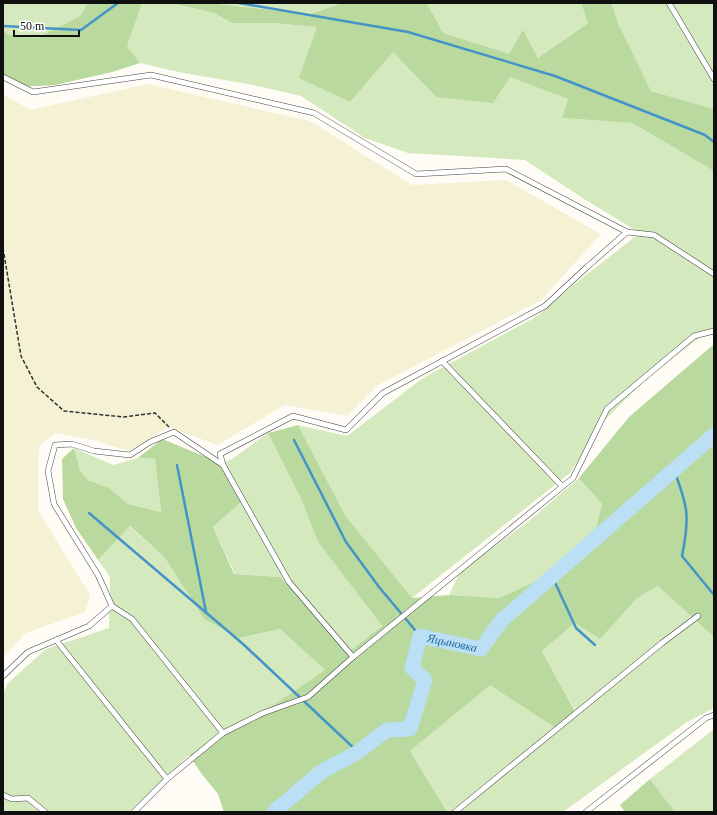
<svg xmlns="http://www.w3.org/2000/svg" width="717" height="815" viewBox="0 0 717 815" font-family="'Times New Roman',serif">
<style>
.farmland{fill:#f4f1d5}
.green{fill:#d5e9be}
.forest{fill:#b9d99e}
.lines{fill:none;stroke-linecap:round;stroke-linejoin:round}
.stream{stroke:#4594c8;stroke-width:2.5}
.river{stroke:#bbdff4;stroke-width:15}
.service-casing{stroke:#434343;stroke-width:6}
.path{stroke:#323232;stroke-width:1.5;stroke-dasharray:4 2;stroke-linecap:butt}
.service{stroke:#fff;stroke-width:5}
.labels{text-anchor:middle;stroke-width:4;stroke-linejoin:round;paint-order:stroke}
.water-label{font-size:12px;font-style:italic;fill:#1e679e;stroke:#fff}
</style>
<rect width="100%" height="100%" fill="#fefcf5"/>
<path class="farmland" d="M148,84L310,121L412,185L506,180L601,234L541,300L378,385L347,416L284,405L218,445L168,427L129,451L93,440L56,433L39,446L38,510L90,595L85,612L26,633L3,657V94L30,110Z"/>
<g class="green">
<path d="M3,3H88L80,16L37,38L10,35L3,31Z"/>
<path d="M142,3H171L214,13L232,23H273L317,27L393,52L436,97L510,76L568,99L562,118L632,123L714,171V331L702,336L649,376L603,422L570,473L412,598L345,515L298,425L347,436L423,378L536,317L582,278L640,233L584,199L525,160L408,153L365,138L301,96L248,84L183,73L140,63L127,46Z"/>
<path d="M218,3H342L310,14L218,4Z"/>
<path d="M427,3H581L588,23L538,58L523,31L509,55L443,33Z"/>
<path d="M614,3H714V109L651,91L618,23L612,4Z"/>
<path d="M268,433L301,499L318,542L382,626L350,651L280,577L235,574L213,527L241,502L221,463L232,459Z"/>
<path d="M74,448L113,465L138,458L155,459L161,512L128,504L109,488L88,480L80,470Z"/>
<path d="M579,478L602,504L596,528L543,578L499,598L449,595L460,572L529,521Z"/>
<path d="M129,526L165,558L204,619L239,638L280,629L325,670L278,702L189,755L129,812H3V694L8,683L46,649L109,628L110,577L98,560Z"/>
<path d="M658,586L714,637V708L687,722L563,812H444L446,810L410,751L490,684L576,712L542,651L575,623L600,638L637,598Z"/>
<path d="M714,729V812H675L650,779Z"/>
</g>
<g class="forest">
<path d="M88,3H142L127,46L140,63L112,72L55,85L20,87L3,79V31L10,35L37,38L80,16Z"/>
<path d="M171,3H218V4L310,14L342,3H427L443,33L509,54L523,30L538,58L588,23L581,3H614L612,4L618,23L651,91L714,109V171L632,123L562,118L568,99L510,77L493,103L436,97L393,52L350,102L299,78L317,27L273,23H232L214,13Z"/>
<path d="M714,344V637L658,586L637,598L600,639L575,623L542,651L576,713L556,728L490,685L410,751L446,810L444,812H224L218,794L201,773L189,755L278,702L325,670L280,629L239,638L204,619L165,558L130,526L98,560L76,528L63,499L62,459L74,448L80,470L88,480L109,488L128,504L161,512L155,459L138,458L162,439L221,463L241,502L213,527L234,574L280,577L350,651L382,626L318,542L301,499L268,433L298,425L345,515L412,598L449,595L499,598L543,578L596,528L602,504L579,478L629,417Z"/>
<path d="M650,779L675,812H625L620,805Z"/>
</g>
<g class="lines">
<g class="stream">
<path d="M239,3L408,32L555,76L705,135L714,142"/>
<path d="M3,26L81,30L118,3"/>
<path d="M294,440L346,542L379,587L420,636"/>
<path d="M177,465L206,612"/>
<path d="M674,470C688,507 690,516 682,556L714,595"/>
<path d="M89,513L243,644L358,752"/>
<path d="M552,576L576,628L595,645"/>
</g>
<path class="river" id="s1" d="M274,812L321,772L358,752L387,730L410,729L425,680L412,668L420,636L481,649L501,621L714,435"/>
<defs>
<g id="service">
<path d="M669,3L714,79"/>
<path d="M3,77L33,92L151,75L314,113L416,174L506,169L627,232L654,235L714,274"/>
<path d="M442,361L562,486"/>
<path d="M223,465L289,582L353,657"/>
<path d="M112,606L132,619L223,733"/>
<path d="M56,640L167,779"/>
<path d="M3,676L28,652L89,626L112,606L98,575L54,504L48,471L55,445L72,444L94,451L130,455L150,442L174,432L223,465L220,454L293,416L346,430L383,393L545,306L587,267L627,232"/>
<path d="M3,795L12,799L28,798L45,812"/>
<path d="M134,812L167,779L223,733L263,713L308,697L353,657L573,478L607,409L694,336L714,331"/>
<path d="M455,812L662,643L698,616"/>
<path d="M586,812L706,718L714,715"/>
</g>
</defs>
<use href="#service" class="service-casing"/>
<path class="path" d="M3,248L21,356L37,387L64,411L124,417L155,413L169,427"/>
<use href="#service" class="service"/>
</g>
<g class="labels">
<g class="water-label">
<text dy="4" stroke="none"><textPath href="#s1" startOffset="298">Яцыновка</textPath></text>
</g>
</g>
<rect width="717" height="815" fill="none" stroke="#101010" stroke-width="8"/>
<path d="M14 30v6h65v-6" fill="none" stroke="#101010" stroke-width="2"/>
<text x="20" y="30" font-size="12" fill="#101010" stroke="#ffffff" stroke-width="3" paint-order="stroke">50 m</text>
</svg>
